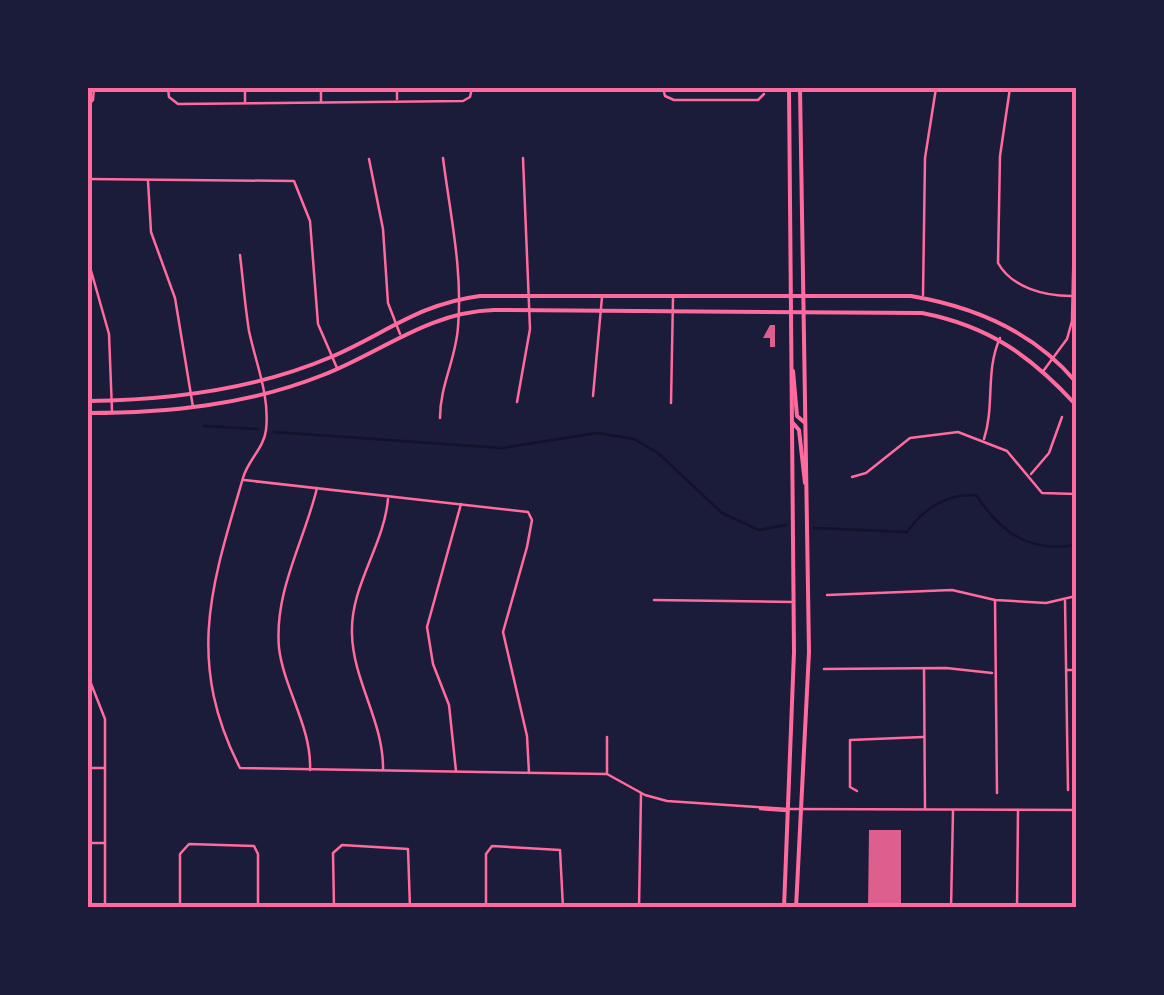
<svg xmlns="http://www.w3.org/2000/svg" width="1164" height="995" viewBox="0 0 1164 995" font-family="'Roboto Condensed',sans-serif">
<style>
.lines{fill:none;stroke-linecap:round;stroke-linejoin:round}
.stream{stroke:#12122b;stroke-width:2.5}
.building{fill:#dd5f8e}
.minor{stroke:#ff6b9d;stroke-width:2.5}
.tertiary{stroke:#ff6b9d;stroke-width:2.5}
.secondary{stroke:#ff6b9d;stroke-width:4}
.neatline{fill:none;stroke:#ff6b9d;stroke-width:4}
</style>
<rect width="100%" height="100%" fill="#1b1b3a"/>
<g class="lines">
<g class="stream">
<path d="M204,426L258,429"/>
<path d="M274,432L502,448L597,433L634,439L658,453L722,513L759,530L786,525"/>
<path d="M814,528L907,532C924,508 947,494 976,495C1001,533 1030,553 1076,545"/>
</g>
</g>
<g class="building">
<path d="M770,325H775V347H770V338H763Z"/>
<path d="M869,830H901V908H868Z"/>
</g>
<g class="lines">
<g class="minor">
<path d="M168,88L169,97L178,104L463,101L470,97L472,88"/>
<path d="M245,88V102"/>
<path d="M397,88V99"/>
<path d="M663,88L665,96L674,100H758L764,94"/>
<path d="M1010,88L1000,156L998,263C1012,288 1045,296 1071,296"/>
<path d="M321,102V88"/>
<path d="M88,105L93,100L94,88"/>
<path d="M369,159L383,229L388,303L400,334"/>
<path d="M88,179L294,181L310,221L318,324L337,368"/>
<path d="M148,181L151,232L175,298L193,407"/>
<path d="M240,255C243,280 245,306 249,331C256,364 270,396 266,430C264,448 248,460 243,478C212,584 185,660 240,768L607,774L645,795L667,801L788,809"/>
<path d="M88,260L109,334L112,411"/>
<path d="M923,295L925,158L936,88"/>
<path d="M593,396L602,297"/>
<path d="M517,402L530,329L523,158"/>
<path d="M671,403L673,298"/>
<path d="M440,418C440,385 456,359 458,327C463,270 450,214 443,158"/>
<path d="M984,439C995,405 985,371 1000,338"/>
<path d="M1031,474L1049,453L1062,417"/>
<path d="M852,477L866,473L910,438L958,432L1007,451L1042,493L1076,494"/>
<path d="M244,480L528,512L532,520L527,547L503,632L527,736L529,773"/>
<path d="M827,595L952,590L995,600L1046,603L1076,596"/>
<path d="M654,600L793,602"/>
<path d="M995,600L997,793"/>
<path d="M1065,601L1068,790"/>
<path d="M924,668L925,809"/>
<path d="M824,669L946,668L992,673"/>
<path d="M1067,670H1076"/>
<path d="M607,737V773"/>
<path d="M88,768H105"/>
<path d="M310,770C312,728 284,689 279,648C274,591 304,542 317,488"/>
<path d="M383,770C384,722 353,681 352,634C350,586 384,546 388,499"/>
<path d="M456,771L449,705L433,664L427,627L461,504"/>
<path d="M857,791L850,787V740L923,737"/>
<path d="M760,809L787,811"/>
<path d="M88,843H105"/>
<path d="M180,908V854L189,844L254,846L258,854V908"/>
<path d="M334,908L333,853L342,845L408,849L410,908"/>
<path d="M486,908V854L492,846L560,850L563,908"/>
<path d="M639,908L641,794"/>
<path d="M951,908L953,811"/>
<path d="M1017,908L1018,810"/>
</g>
<g class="tertiary">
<path d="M1044,370L1067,339L1072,321L1076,143"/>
<path d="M88,676L105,719V908"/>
<path d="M789,809L1076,810"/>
</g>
<g class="secondary">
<path d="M793,371L797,416L804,422"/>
<path d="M88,401C169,400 254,390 331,357C385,334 418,304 480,296H911C976,307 1034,332 1076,382"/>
<path d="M88,413C167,413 248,405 323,375C382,352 428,312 494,310L922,313C989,326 1031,356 1076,405"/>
<path d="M792,422L799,430L805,483"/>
<path d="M784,908L794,652L789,88"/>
<path d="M796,908L809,652L800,88"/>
</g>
</g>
<rect width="1164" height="995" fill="none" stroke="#1b1b3a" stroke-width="180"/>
<rect x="90" y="90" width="984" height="815" class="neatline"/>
</svg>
